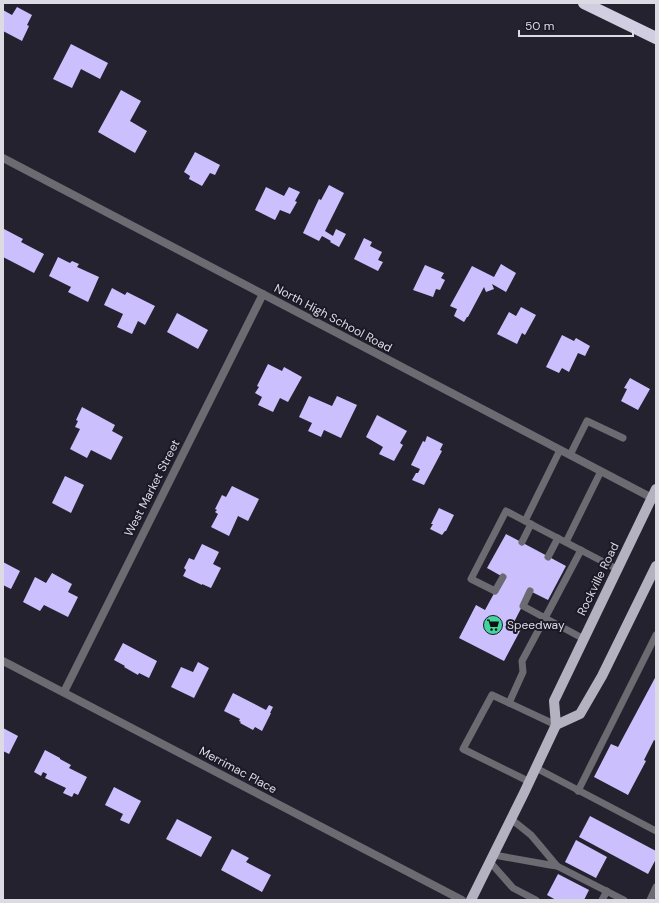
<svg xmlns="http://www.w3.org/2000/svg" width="659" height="903" viewBox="0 0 659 903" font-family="'DM Sans',sans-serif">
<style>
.building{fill:#cbc0fd}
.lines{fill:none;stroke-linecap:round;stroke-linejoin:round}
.service{stroke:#6c6b72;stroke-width:7}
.minor{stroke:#6c6b72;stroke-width:8}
.tertiary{stroke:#6c6b72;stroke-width:8}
.primary{stroke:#b4b2c1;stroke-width:10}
.motorway{stroke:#d1cee1;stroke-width:12}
.labels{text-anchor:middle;stroke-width:4;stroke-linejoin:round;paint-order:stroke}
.street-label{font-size:12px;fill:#dcdbe4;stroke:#1b1926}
.poi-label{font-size:12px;fill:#dcdbe4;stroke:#1b1926;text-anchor:start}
</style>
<rect width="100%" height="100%" fill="#252230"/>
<g class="building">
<path d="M17,7L32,15L27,25L29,26L22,41L3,31V10L12,15Z"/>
<path d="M71,44L108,63L100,79L81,69L72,88L53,79Z"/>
<path d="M121,90L141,101L130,121L147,131L135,153L98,132Z"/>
<path d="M195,152L220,165L215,175L210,173L202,186L189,179L190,176L184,172Z"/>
<path d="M329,185L344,193L325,231L333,236L336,229L346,234L339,247L330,242L331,241L322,236L319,241L303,233L319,199L321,200Z"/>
<path d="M266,187L284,196L289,187L300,192L295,201L297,202L290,214L280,210L275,220L255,210Z"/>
<path d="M4,229L23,239L21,242L44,254L34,273L3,257V231Z"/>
<path d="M364,238L372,242L370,246L382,252L378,260L383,262L378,271L354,259Z"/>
<path d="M58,257L70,263L72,261L79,264L77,267L99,277L88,302L68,292L71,287L49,276Z"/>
<path d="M501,264L516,273L506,292L492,284L494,289L486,292L484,287L468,317H467L464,322L454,316L457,309L450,306L472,266L494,277Z"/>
<path d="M425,265L444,273L441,278L445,280L440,290L436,289L433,297L413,290Z"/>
<path d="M112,288L125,295L127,292L155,306L145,325L138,321L132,334L117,327L123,314L104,305Z"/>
<path d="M521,307L536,315L525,335L522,333L517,344L497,334L509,312L516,316Z"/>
<path d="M177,313L208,330L198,349L167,332Z"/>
<path d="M562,335L574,341L576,338L590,346L585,356L578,353L569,372L562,368L559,373L546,367Z"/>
<path d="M268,364L282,371L284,367L302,377L288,402L280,398L273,412L258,405L262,397L255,393L259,387L257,386Z"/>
<path d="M630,378L650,389L638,410L621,401L627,389L624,388Z"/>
<path d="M309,396L332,406L337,396L357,405L341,438L324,430L321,437L308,431L312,423L299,417Z"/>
<path d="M82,407L115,425L112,431L123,437L111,460L91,450L87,458L70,449L80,429L75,427L78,421L76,420Z"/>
<path d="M377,415L407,431L400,443L403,445L394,461L379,454L383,447L366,437Z"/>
<path d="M427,436L443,444L440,450L442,451L424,485L412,480L416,473H418L420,469L411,465L423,441L425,442Z"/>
<path d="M65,476L84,485L71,513L52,503Z"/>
<path d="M232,486L259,499L248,521L238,516L229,536L211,527L218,514L215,512L217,510L215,509L222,495L226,497Z"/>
<path d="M439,508L454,515L446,531H445L442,535L430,529L433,524H431Z"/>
<path d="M506,534L566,566L548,600L530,591L513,624L521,629L504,661L459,638L476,605L485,610L503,577L487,568Z"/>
<path d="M202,544L219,552L213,564L221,568L211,588L202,584V585L183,576L186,570L184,568L189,558L194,560Z"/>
<path d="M3,562L20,571L11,589L3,585Z"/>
<path d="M52,573L72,584L68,592L78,597L68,617L44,605L40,611L23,602L35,577L46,583Z"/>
<path d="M123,643L157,661L149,678L139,673L138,675L124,667L125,666L114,660Z"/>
<path d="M198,662L209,668L194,698L171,687L181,667L193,672Z"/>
<path d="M656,676V741L654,740L644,760L646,761L628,795L594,777L611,744L618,747Z"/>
<path d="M233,693L266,710L269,705L273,707L270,713H271L262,731L255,727L253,730L240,723L241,722L239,721L240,719L224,711Z"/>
<path d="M3,728L18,736L9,754L3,751Z"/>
<path d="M45,750L60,758V759L71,765L69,768L87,777L78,795L74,793L72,797L63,793L66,788L45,778L47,774L43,772L41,776L34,772Z"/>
<path d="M114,787L141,801L129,824L120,820L123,814L105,805Z"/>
<path d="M590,816L656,851V859L648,874L579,837Z"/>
<path d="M177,819L212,837L201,857L166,839Z"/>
<path d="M576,840L607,857L596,878L565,862Z"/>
<path d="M232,849L249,858L246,862L271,875L262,892L221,870Z"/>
<path d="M558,874L589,890L584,900H556L547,895Z"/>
</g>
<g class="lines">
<g class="service">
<path d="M560,450L525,521L617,569"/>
<path d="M570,455L587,421L623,438"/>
<path d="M522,542L531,524"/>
<path d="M566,542L601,471"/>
<path d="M548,557L558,538"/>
<path d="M503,577L495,591L471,579L506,511L525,521"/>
<path d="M530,591L523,606L545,618L581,550"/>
<path d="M509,703L523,672L522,661L545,618L584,639"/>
<path d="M536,768L656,831"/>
<path d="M530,782L463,749L492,695L556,725"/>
<path d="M578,791L656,635"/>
<path d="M494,855L550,865L557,866L542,848L531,835L511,819"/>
<path d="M490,862L513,888L536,900"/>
<path d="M557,866L624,900"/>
<path d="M602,900L607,891"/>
<path d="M650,900L656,887"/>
</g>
<g class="minor">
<path d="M3,661L462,900"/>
<path d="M64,692L263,294"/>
</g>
<path class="tertiary" d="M3,158L656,500"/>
<g class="primary">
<path d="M556,725L580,714L602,676L656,566"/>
<path d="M471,900L524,793L556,725L554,701L656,489"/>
</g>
<path class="motorway" d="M584,3L656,38"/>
</g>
<defs>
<symbol id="supermarket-disc" viewBox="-11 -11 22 22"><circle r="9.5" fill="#43d4a0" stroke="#1b1926"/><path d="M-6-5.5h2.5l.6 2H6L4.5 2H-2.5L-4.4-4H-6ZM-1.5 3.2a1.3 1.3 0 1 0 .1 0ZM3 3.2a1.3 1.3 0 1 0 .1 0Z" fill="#111"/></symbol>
</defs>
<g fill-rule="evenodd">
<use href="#supermarket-disc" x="482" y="614" width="22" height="22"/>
</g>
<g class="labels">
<g class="street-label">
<text transform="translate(333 318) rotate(28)" y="4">North High School Road</text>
<text transform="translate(152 488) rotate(-63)" y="4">West Market Street</text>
<text transform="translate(598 579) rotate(-64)" y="4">Rockville Road</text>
<text transform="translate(238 770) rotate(28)" y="4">Merrimac Place</text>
</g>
<g class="poi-label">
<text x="507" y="629">Speedway</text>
</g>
</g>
<rect width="659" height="903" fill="none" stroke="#dcdbe4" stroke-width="8"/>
<path d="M519 30v6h114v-6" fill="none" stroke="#dcdbe4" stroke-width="2"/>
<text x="525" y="30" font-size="12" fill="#dcdbe4" stroke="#1b1926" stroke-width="3" paint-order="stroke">50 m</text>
</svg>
